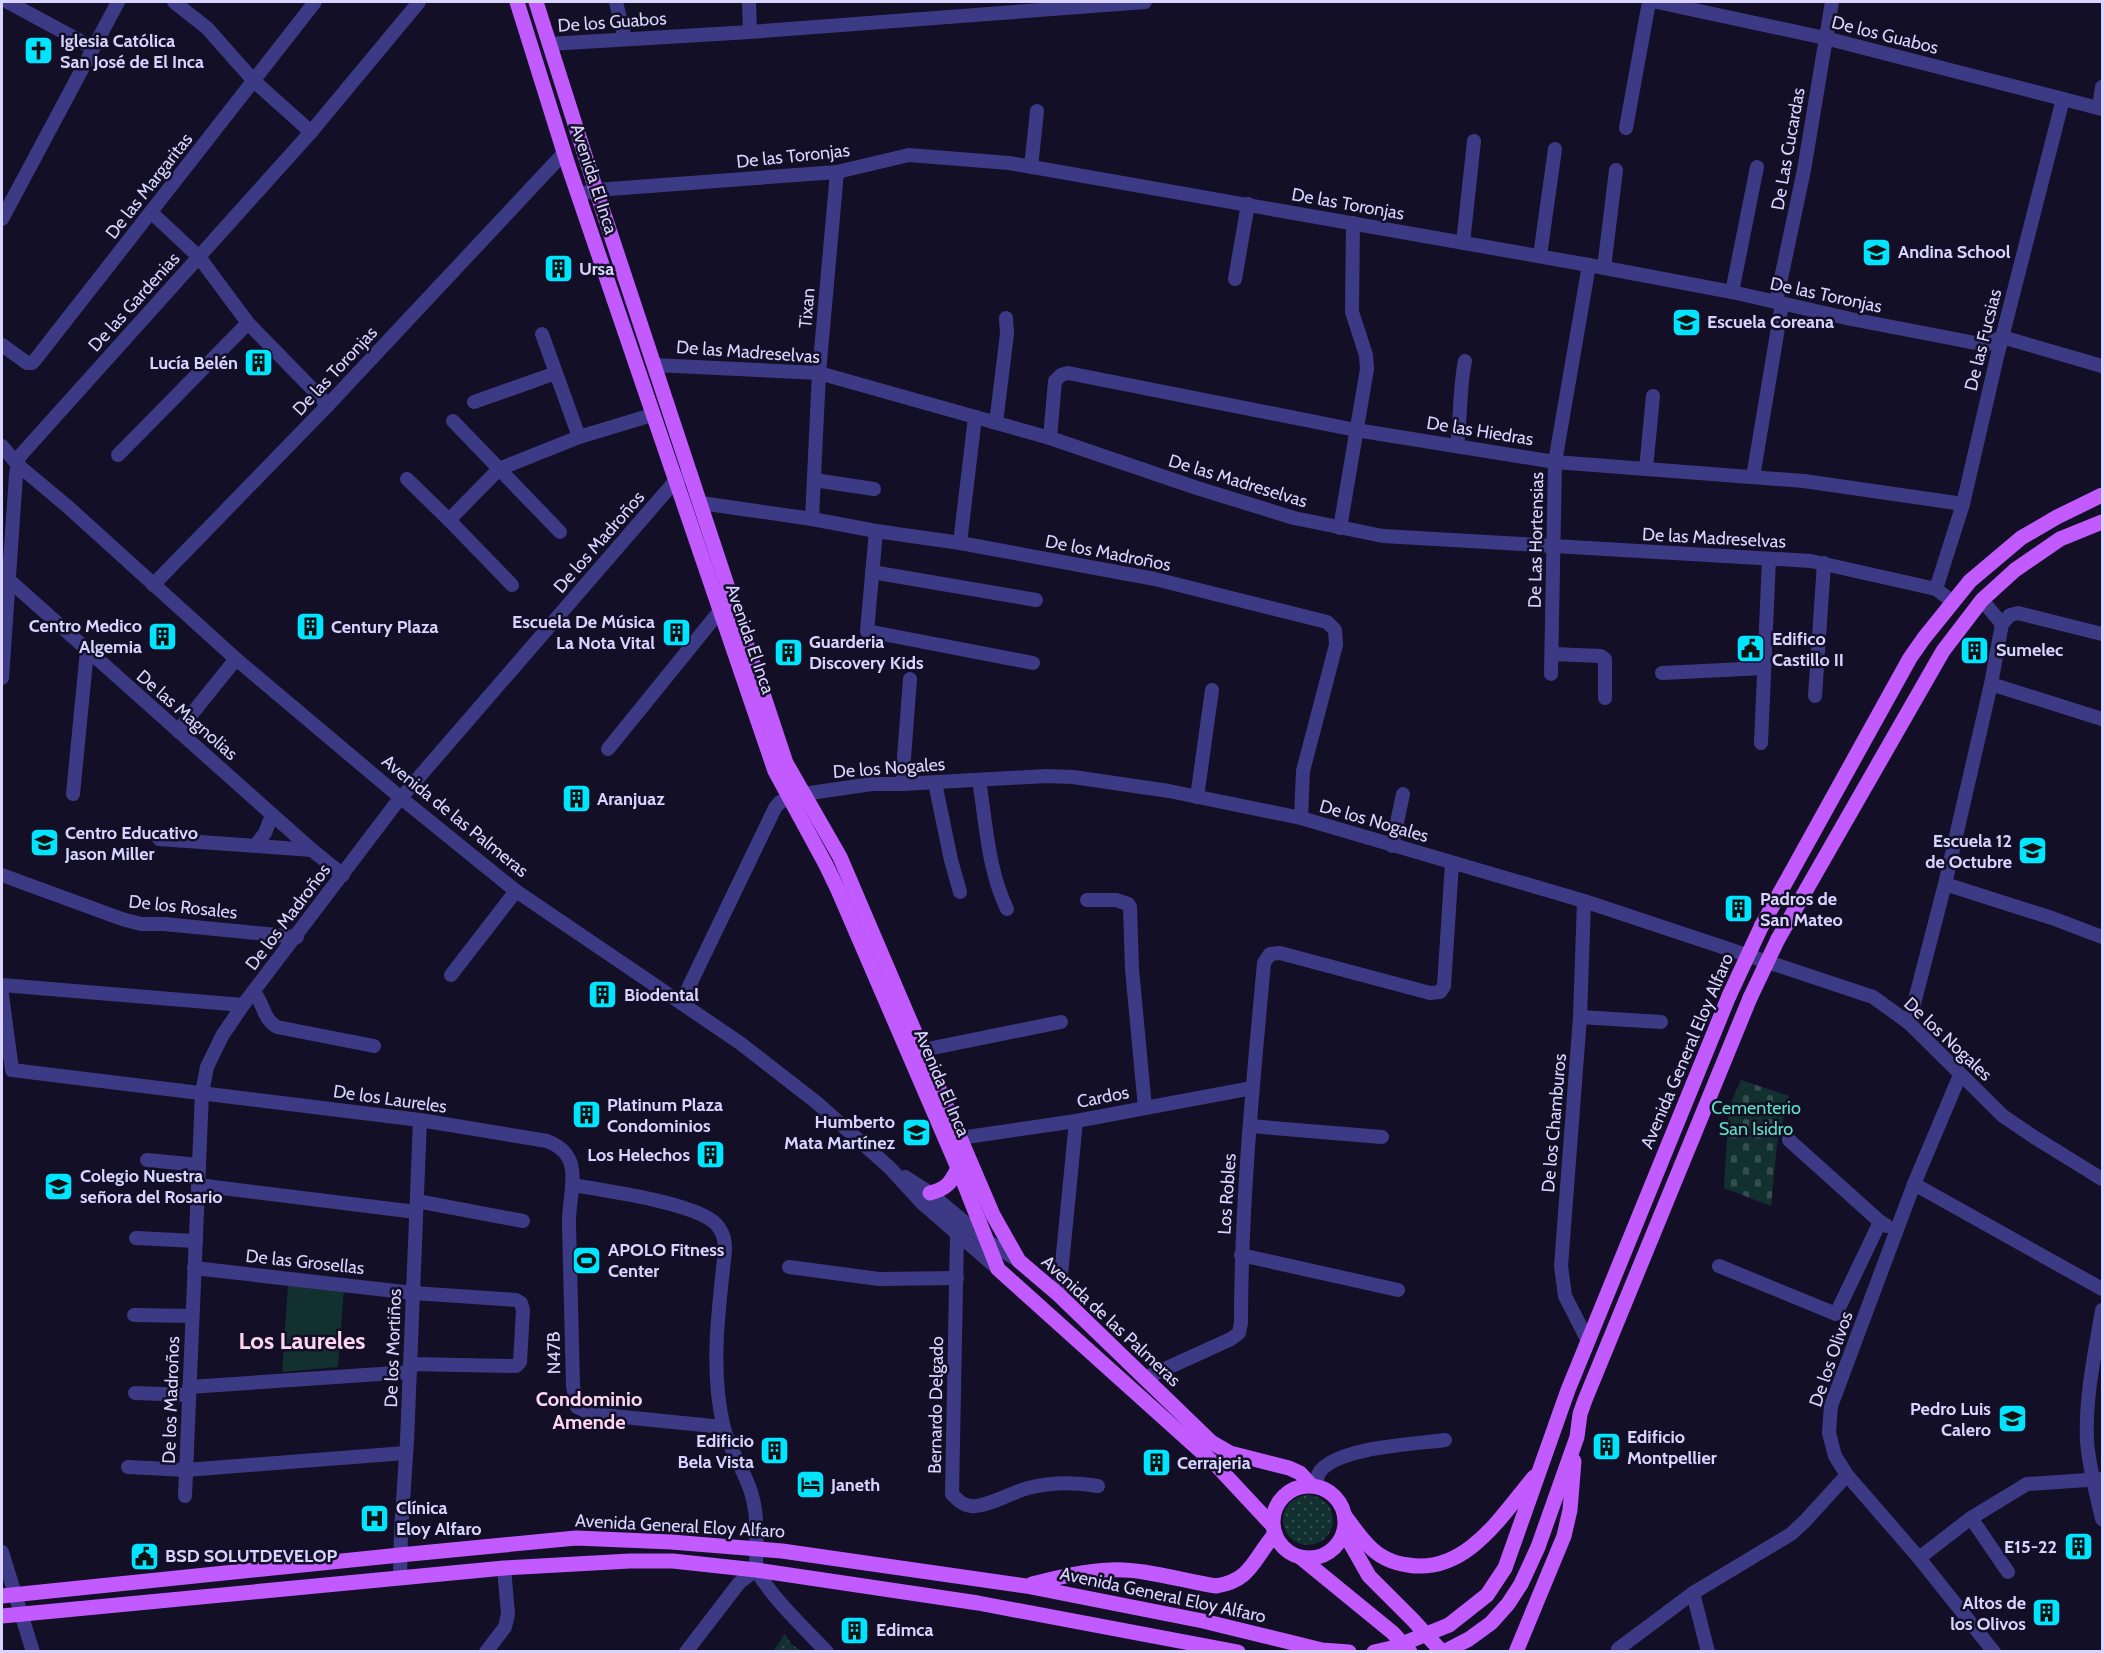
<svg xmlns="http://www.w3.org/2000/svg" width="2104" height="1653" viewBox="0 0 2104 1653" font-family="Cabin,sans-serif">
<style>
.green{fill:url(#green-dots)}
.cemetery{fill:url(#cemetery-stones)}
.pitch{fill:#12302f}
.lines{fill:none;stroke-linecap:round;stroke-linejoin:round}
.minor{stroke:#3d3a85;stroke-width:14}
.major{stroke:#c25bff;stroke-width:15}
.major-bridge{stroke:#c25bff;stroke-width:15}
.labels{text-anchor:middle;stroke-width:5;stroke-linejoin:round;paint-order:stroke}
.street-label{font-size:18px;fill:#d9d4ff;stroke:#130f26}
.poi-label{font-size:18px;font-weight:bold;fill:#d9d4ff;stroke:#130f26;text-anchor:start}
.park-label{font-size:18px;fill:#5fe0c0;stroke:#130f26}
.neighbourhood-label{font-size:20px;font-weight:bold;fill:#ffd6f0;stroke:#130f26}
.district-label{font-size:24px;font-weight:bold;fill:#ffd6f0;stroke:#130f26}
</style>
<defs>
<pattern id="green-dots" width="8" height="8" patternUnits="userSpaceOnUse" patternTransform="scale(1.5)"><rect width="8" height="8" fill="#12302f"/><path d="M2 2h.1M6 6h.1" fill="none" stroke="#344d4e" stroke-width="1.8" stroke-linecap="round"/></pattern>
<pattern id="cemetery-stones" width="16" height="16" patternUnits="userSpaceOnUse" patternTransform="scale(1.5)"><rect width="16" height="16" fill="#12302f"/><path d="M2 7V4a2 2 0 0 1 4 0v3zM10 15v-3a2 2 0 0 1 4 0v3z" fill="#344d4e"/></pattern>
</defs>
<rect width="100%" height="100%" fill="#130f26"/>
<g class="green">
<circle cx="1308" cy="1520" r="25"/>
<path d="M785,1634L791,1644L801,1651H773Z"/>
</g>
<path class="cemetery" d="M1741,1080L1789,1096L1777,1144L1771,1206L1724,1188L1729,1107Z"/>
<path class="pitch" d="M288,1285L344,1290L338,1367L282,1372Z"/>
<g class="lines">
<g class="minor">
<path d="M8,2L93,48"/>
<path d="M174,2L207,28L254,81L311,132"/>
<path d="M616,2L625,39"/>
<path d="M749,2L750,32"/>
<path d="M1657,2L1825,38L2102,109"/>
<path d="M549,44L750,32L1145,2"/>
<path d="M2099,108L2102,87"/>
<path d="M1626,128L1649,2"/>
<path d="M1031,167L1037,111"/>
<path d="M578,195L596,190L837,172L909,155L1009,163L1589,265L1732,292L1851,319L1986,345L2002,337L2102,366"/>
<path d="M152,213L199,257L248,323L328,405"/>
<path d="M2,219L118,2"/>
<path d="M1463,243L1474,141"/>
<path d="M1540,256L1555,149"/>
<path d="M1604,268L1616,170"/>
<path d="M1235,279L1248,204"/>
<path d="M1732,292L1757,167"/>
<path d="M1776,302L1804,170L1832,2"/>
<path d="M542,334L579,437"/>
<path d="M2,345L27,363H32L35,360L315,2"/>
<path d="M654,365L819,373L1050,438L1197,488L1294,518L1383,536L1811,561L1936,589L1953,602"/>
<path d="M474,402L556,373"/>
<path d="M453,421L560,532"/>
<path d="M996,423L1007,334L1006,318"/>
<path d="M1050,438L1055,381L1061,375L1068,373L1356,430L1555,462L1804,481L1963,504"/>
<path d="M2,446L18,465L67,506L236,659L401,798L516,891L740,1043L816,1102L890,1168L922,1203L998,1269"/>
<path d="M1457,446C1461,417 1459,390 1465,361"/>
<path d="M118,455L248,323"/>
<path d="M1646,469L1653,396"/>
<path d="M1753,477L1782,304"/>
<path d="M407,479L449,520L512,585"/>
<path d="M814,480L874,489"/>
<path d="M701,503L812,519L876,531L960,543L1155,579L1327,622L1335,630L1336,645L1303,771L1301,818"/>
<path d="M812,519L819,373L837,172"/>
<path d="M449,520L499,469L579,437L652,415"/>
<path d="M1340,528L1367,369L1366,355L1352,312L1353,223"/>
<path d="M876,531L867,631L1033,663"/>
<path d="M960,543L975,417"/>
<path d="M872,572L1036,600"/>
<path d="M9,580L312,850L343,875"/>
<path d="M153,585L328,405L564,153"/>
<path d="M1936,589L1963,504L1997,357L2063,99"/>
<path d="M1982,600L2002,624"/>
<path d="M1552,654L1601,656L1605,659V698"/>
<path d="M1662,673L1764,668"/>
<path d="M1551,674L1555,462L1589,265"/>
<path d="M2,678L16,475L19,457L311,132L419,2"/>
<path d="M1991,684L2102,719"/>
<path d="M1815,696L1824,563"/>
<path d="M178,731L236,659"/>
<path d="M1761,743L1769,559"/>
<path d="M608,749L719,612"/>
<path d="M979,780C986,823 988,870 1007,909"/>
<path d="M935,783L951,860L960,892"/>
<path d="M902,784L910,679"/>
<path d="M73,794L87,651"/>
<path d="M1197,797L1212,690"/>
<path d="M159,839L312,850"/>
<path d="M255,846L265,833L272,815"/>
<path d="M1392,846L1403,794"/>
<path d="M2,875L122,919L141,924H164L297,937"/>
<path d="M1945,884L2052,918L2102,937"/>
<path d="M1087,900H1116L1128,904L1130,907L1132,969L1145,1108"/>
<path d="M1584,901L1580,1017L1561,1266L1565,1296L1588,1341"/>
<path d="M451,975L516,891"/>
<path d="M2,985L243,1005"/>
<path d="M254,992C264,1004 263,1019 277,1027L374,1046"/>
<path d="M2,995L12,1070L420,1120L547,1141C587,1156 568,1192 569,1224L573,1386L577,1407L593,1414L723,1427"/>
<path d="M681,1003L775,808L780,802L803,794L872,784H902L1047,776L1073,777L1169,791L1301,818L1584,901L1873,997L1909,1023L2003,1116L2034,1137L2102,1179"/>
<path d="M1580,1017L1661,1022"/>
<path d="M1909,1023L1945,884L1991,684L2002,624L2010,615L2018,613L2102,634"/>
<path d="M923,1050L1061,1022"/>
<path d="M1960,1075L1914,1184L1831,1406L1829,1433L1835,1456L1847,1475L1919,1558L1994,1652"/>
<path d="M1250,1126L1382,1137"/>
<path d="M960,1138L1076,1121L1252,1088"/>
<path d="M1789,1140L1878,1220L1887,1226"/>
<path d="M147,1160L199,1165"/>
<path d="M905,1177L930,1193L987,1241L1019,1261"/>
<path d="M1914,1184L2102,1289"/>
<path d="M198,1185L416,1212"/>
<path d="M572,1185C603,1190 696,1203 716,1224C723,1232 725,1239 725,1250C719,1308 710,1366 723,1424C728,1448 744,1469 751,1492C759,1517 756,1545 756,1570"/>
<path d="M417,1201L523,1221"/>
<path d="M957,1235L952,1494C958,1500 962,1505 971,1506C986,1508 1012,1492 1028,1488C1052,1482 1075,1482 1098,1486"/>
<path d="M136,1238L196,1241"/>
<path d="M1241,1255L1398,1290"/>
<path d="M1719,1266L1836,1314L1880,1222"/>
<path d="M789,1267L879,1279L957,1278"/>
<path d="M194,1268L413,1293L516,1300L521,1303L523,1310L520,1362L516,1366L410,1364"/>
<path d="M1059,1295L1076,1121"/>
<path d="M2102,1310C2095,1353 2085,1397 2087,1441C2089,1467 2096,1493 2102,1519"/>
<path d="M134,1315L192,1316"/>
<path d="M1145,1378L1231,1339L1239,1333L1241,1323C1241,1202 1253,1083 1264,963L1270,954L1280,953L1430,993L1440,992L1444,986L1452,863"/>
<path d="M189,1387L410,1372"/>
<path d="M135,1393L188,1395"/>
<path d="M128,1467L186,1470L405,1453"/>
<path d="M1317,1486C1317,1479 1317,1474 1322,1469C1343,1447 1414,1444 1445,1440"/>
<path d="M185,1496L202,1093L207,1067L222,1036L243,1005L394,806L676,480L691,474"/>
<path d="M1971,1518L2008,1572"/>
<path d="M2,1552L33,1652"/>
<path d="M1919,1558L1971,1518L2027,1484L2102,1479"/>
<path d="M756,1570C775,1601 802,1626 827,1652"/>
<path d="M400,1578L401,1531L407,1441L420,1120"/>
<path d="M1693,1593L1708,1652"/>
<path d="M1618,1649L1693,1593L1791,1534L1805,1521L1847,1475"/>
<path d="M486,1652L505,1627L508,1614L504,1568"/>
<path d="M686,1652L739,1583L756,1570"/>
</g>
<g class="major">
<path d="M517,2L568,165L775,771L826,865L838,890L958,1168L998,1269L1216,1465L1273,1526"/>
<path d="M536,2L596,190L786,763L840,857L993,1215L1019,1261L1059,1295L1211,1442L1230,1453L1289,1468L1300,1473L1311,1485"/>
<path d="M1762,925L1910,658L1924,638L1970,581L2021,538L2057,517L2102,495"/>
<path d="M1778,939L1943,651L1982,600L2015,570L2060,539L2102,522"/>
<path d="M930,1193C946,1189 951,1183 958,1168"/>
<circle cx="1309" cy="1522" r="36"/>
<path d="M1345,1516C1352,1525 1359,1536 1368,1545C1378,1556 1393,1563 1408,1565C1466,1575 1502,1515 1534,1477"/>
<path d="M1344,1532L1369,1576L1413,1620L1442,1652"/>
<path d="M1300,1557L1393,1633L1410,1652"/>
<path d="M1032,1584C1057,1578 1084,1571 1110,1570C1143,1568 1183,1581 1216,1586C1252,1580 1253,1559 1275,1534"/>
<path d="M2,1596L400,1555L576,1538L671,1542L782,1551L1026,1586L1203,1621L1322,1650L1349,1652"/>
<path d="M2,1616L504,1568L630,1561H673L756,1570L978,1603L1238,1652"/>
<path d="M1449,1625L1487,1595L1505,1568L1568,1390L1729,996"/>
<path d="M1374,1652L1392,1648"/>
<path d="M1444,1652L1469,1639L1491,1623L1508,1604L1521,1584L1538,1547L1577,1437L1580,1414L1585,1400L1750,998"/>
<path d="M1516,1652L1564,1536L1570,1510L1574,1461"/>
</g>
<g class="major-bridge">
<path d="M1729,996L1762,925"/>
<path d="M1750,998L1778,939"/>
<path d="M1392,1648L1449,1625"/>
</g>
</g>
<defs>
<symbol id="church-square" viewBox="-11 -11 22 22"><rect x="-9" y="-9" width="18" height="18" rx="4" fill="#00e5ff" stroke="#130f26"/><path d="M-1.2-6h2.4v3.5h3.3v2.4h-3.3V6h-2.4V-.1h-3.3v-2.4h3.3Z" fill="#111"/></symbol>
<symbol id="school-square" viewBox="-11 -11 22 22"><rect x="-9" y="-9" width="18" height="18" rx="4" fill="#00e5ff" stroke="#130f26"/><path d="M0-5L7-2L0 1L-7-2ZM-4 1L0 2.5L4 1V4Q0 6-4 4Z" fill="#111"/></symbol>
<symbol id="building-square" viewBox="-11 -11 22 22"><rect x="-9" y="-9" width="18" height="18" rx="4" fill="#00e5ff" stroke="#130f26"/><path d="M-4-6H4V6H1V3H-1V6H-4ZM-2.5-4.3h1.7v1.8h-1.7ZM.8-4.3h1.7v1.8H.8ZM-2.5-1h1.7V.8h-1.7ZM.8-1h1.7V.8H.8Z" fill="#111"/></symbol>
<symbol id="civic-square" viewBox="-11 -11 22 22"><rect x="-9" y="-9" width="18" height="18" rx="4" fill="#00e5ff" stroke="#130f26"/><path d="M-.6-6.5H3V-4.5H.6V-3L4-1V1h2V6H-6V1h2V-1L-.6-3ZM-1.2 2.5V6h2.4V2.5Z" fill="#111"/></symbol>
<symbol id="university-square" viewBox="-11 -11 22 22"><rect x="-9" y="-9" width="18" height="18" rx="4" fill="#00e5ff" stroke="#130f26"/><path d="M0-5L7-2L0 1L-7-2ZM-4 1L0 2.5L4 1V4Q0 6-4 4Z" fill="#111"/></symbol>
<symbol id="stadium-square" viewBox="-11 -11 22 22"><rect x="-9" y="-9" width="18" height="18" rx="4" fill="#00e5ff" stroke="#130f26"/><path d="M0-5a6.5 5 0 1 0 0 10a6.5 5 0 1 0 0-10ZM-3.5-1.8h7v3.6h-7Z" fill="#111"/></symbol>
<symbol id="hotel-square" viewBox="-11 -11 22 22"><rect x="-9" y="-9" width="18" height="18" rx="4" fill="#00e5ff" stroke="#130f26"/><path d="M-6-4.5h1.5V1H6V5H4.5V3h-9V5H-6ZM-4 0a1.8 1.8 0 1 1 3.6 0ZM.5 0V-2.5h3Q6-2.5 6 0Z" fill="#111"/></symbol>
<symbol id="hospital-square" viewBox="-11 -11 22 22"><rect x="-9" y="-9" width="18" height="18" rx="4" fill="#00e5ff" stroke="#130f26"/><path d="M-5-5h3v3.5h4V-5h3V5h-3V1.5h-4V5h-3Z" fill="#111"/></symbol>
</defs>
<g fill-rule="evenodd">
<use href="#church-square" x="22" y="34" width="33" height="33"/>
<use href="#school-square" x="1860" y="236" width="33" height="33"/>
<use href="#building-square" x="542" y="252" width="33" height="33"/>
<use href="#school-square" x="1670" y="306" width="33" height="33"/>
<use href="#building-square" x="242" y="346" width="33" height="33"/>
<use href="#building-square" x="294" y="610" width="33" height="33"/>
<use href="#building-square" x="660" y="616" width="33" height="33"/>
<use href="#building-square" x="146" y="620" width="33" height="33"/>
<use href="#civic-square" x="1734" y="632" width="33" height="33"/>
<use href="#building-square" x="1958" y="634" width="33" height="33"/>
<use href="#building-square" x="772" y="636" width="33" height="33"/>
<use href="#building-square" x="560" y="782" width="33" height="33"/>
<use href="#school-square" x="28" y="826" width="33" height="33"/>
<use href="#school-square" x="2016" y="834" width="33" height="33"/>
<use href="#building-square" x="1722" y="892" width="33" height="33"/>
<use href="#building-square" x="586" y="978" width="33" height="33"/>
<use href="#building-square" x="570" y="1098" width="33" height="33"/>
<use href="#school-square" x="900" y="1116" width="33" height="33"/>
<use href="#building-square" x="694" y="1138" width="33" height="33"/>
<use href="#university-square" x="42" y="1170" width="33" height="33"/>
<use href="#stadium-square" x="570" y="1244" width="33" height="33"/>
<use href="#school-square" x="1996" y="1402" width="33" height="33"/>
<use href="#building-square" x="1590" y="1430" width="33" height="33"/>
<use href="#building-square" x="758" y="1434" width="33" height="33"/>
<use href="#building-square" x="1140" y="1446" width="33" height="33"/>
<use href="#hotel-square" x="794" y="1468" width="33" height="33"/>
<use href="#hospital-square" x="358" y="1502" width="33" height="33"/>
<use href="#building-square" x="2062" y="1530" width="33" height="33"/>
<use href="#civic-square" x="128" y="1540" width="33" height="33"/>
<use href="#building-square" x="2030" y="1596" width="33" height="33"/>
<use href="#building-square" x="838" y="1614" width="33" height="33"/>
</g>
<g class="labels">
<g class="street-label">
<text transform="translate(612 22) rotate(-4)" y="6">De los Guabos</text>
<text transform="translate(1885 35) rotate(14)" y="6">De los Guabos</text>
<text transform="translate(1788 149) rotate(-80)" y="6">De Las Cucardas</text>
<text transform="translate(793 156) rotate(-6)" y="6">De las Toronjas</text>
<text transform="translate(594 179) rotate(72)" y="6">Avenida El Inca</text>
<text transform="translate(149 186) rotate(-52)" y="6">De las Margaritas</text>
<text transform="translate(1348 204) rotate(10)" y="6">De las Toronjas</text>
<text transform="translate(1826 295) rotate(12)" y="6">De las Toronjas</text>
<text transform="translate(134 302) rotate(-48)" y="6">De las Gardenias</text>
<text transform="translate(807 308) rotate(-85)" y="6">Tixan</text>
<text transform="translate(1983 340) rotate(-76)" y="6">De las Fucsias</text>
<text transform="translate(748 352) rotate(4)" y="6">De las Madreselvas</text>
<text transform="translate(335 371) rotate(-47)" y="6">De las Toronjas</text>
<text transform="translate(1480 431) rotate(9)" y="6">De las Hiedras</text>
<text transform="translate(1238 481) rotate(17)" y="6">De las Madreselvas</text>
<text transform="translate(1714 538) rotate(3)" y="6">De las Madreselvas</text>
<text transform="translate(1536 540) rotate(-89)" y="6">De Las Hortensias</text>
<text transform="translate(599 542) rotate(-49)" y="6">De los Madroños</text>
<text transform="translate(1108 553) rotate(11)" y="6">De los Madroños</text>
<text transform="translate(750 639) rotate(71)" y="6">Avenida El Inca</text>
<text transform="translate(187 715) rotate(41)" y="6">De las Magnolias</text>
<text transform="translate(889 768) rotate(-4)" y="6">De los Nogales</text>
<text transform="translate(455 816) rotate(39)" y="6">Avenida de las Palmeras</text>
<text transform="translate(1374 821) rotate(16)" y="6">De los Nogales</text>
<text transform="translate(183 907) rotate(6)" y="6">De los Rosales</text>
<text transform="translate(288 917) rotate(-53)" y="6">De los Madroños</text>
<text transform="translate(1948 1039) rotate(43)" y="6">De los Nogales</text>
<text transform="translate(1687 1051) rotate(-67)" y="6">Avenida General Eloy Alfaro</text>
<text transform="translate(942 1083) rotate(67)" y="6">Avenida El Inca</text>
<text transform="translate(1103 1097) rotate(-11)" y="6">Cardos</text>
<text transform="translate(390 1099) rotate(8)" y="6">De los Laureles</text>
<text transform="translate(1554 1123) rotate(-85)" y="6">De los Chamburos</text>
<text transform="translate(1227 1194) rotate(-86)" y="6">Los Robles</text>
<text transform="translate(305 1262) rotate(6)" y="6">De las Grosellas</text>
<text transform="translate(1111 1321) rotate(43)" y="6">Avenida de las Palmeras</text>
<text transform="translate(393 1348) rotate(-88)" y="6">De los Mortiños</text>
<text transform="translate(554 1353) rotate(-91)" y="6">N47B</text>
<text transform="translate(1831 1359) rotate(-71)" y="6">De los Olivos</text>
<text transform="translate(171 1400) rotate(-88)" y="6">De los Madroños</text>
<text transform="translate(936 1405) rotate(-89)" y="6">Bernardo Delgado</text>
<text transform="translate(680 1526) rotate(3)" y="6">Avenida General Eloy Alfaro</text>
<text transform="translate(1163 1595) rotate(12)" y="6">Avenida General Eloy Alfaro</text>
</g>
<g class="poi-label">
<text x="60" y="47">Iglesia Católica<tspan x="60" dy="21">San José de El Inca</tspan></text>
<text x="1898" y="258">Andina School</text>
<text x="579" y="275">Ursa</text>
<text x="1707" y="328">Escuela Coreana</text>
<text x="238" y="369" text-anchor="end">Lucía Belén</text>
<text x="655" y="628" text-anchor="end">Escuela De Música<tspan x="655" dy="21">La Nota Vital</tspan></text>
<text x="142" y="632" text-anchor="end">Centro Medico<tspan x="142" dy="21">Algemia</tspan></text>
<text x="331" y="633">Century Plaza</text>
<text x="1772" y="645">Edifico<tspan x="1772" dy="21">Castillo II</tspan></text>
<text x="809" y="648">Guarderia<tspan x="809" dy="21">Discovery Kids</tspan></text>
<text x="1996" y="656">Sumelec</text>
<text x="597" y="805">Aranjuaz</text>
<text x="65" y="839">Centro Educativo<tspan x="65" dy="21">Jason Miller</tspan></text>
<text x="2012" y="847" text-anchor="end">Escuela 12<tspan x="2012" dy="21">de Octubre</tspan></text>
<text x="1760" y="905">Padros de<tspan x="1760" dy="21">San Mateo</tspan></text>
<text x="624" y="1001">Biodental</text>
<text x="607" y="1111">Platinum Plaza<tspan x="607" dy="21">Condominios</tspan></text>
<text x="895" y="1128" text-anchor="end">Humberto<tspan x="895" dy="21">Mata Martínez</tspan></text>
<text x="690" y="1161" text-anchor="end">Los Helechos</text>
<text x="80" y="1182">Colegio Nuestra<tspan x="80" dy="21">señora del Rosario</tspan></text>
<text x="608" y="1256">APOLO Fitness<tspan x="608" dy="21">Center</tspan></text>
<text x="1991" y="1415" text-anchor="end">Pedro Luis<tspan x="1991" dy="21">Calero</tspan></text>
<text x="1627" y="1443">Edificio<tspan x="1627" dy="21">Montpellier</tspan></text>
<text x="754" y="1447" text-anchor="end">Edificio<tspan x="754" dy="21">Bela Vista</tspan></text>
<text x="1177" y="1469">Cerrajeria</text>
<text x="831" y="1491">Janeth</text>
<text x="396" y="1514">Clínica<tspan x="396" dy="21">Eloy Alfaro</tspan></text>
<text x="2057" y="1553" text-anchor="end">E15-22</text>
<text x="165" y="1562">BSD SOLUTDEVELOP</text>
<text x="2026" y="1609" text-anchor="end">Altos de<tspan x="2026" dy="21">los Olivos</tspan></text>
<text x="876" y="1636">Edimca</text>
</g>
<g class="park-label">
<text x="1756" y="1114">Cementerio<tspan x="1756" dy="21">San Isidro</tspan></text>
</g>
<g class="neighbourhood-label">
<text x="589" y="1406">Condominio<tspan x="589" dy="23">Amende</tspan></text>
</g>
<g class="district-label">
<text x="302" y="1349">Los Laureles</text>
</g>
</g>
<rect width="2104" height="1653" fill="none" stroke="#d9d4ff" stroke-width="6"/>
</svg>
